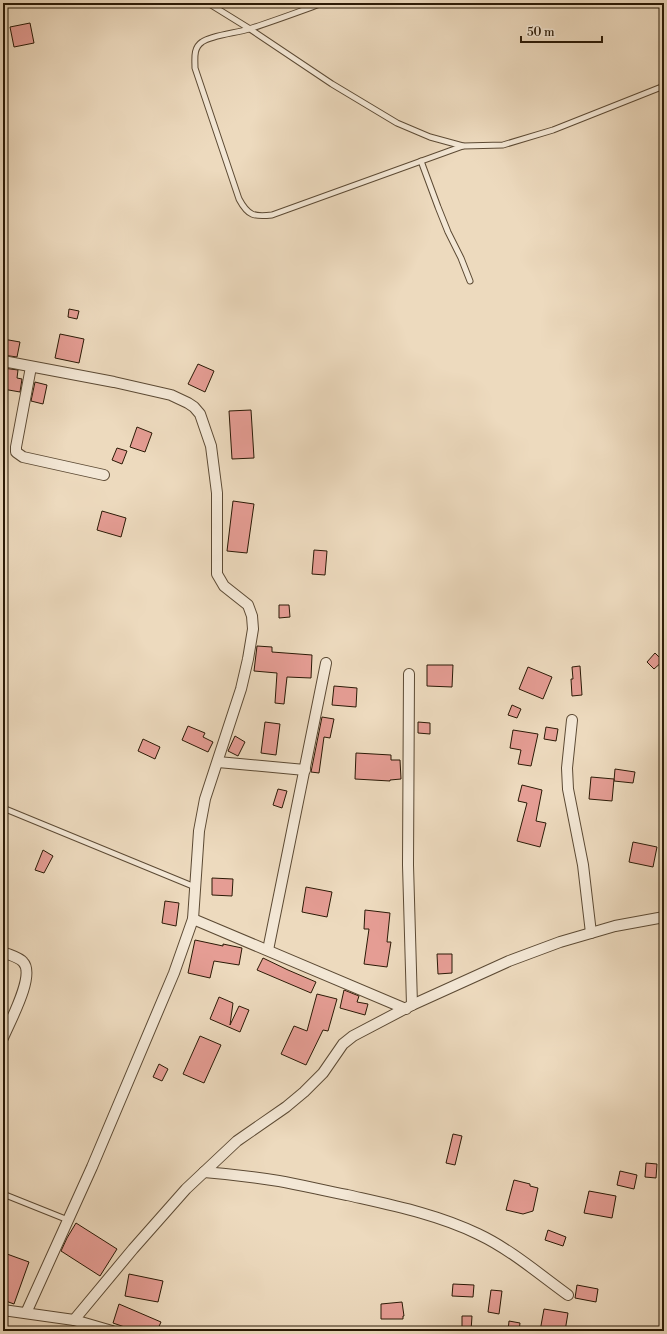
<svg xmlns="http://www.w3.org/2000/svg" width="667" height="1334" viewBox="0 0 667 1334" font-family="'Libre Bodoni',serif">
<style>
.building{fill:#e59d94;stroke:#2b1a06}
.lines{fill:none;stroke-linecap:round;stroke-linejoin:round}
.service-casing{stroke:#5c4a34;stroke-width:7}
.minor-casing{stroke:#5c4a34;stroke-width:12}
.service{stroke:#f3e7d5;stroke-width:5}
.minor{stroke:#f3e7d5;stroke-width:10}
</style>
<rect width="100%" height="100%" fill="#eddabe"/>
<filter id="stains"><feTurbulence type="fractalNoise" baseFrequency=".005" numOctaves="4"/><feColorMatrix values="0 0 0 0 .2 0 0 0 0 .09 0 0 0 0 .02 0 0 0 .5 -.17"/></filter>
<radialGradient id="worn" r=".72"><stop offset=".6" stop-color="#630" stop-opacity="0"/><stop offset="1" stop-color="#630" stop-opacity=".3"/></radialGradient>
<g class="building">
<path d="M30,23L34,43L14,47L10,27Z"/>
<path d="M69,309L79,311L77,319L68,317Z"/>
<path d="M60,334L84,339L79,363L55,358Z"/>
<path d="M3,339L20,342L17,357L3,355Z"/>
<path d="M198,364L214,371L205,392L188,384Z"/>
<path d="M3,368L18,370L17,378L22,379L20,392L3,389Z"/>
<path d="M35,382L47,385L43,404L31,401Z"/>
<path d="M251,410L254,458L232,459L229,411Z"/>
<path d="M137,427L152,433L145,452L130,447Z"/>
<path d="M117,448L127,451L122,464L112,460Z"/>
<path d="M233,501L254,504L247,553L227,551Z"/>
<path d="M102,511L126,518L121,537L97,530Z"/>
<path d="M314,550L327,551L325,575L312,574Z"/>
<path d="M279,605H289L290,617L279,618Z"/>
<path d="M257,646L272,647V652L312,655L311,678L287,677L284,704L275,703L277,673L254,671Z"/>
<path d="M655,653L663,661L654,669L647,662Z"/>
<path d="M427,665H453L452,687L427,686Z"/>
<path d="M580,666L582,695L572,696L571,679H573L572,667Z"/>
<path d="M528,667L552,677L543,699L519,689Z"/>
<path d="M334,686L357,688L356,707L332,705Z"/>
<path d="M512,705L521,709L517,718L508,715Z"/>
<path d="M322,717L334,719L330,738L324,737L319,773L311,772Z"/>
<path d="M265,722L280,724L276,755L261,753Z"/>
<path d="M418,722L430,723V734L418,733Z"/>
<path d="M188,726L205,733L203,737L213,742L208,752L182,740Z"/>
<path d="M546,727L558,729L556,741L544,739Z"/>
<path d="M513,730L538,734L531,766L518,764L521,750L510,748Z"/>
<path d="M235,736L245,742L238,756L228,751Z"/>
<path d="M143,739L160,747L155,759L138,751Z"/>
<path d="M356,753L391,755V760H400L401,779L390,780V781L355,779Z"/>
<path d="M615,769L635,772L633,783L614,781Z"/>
<path d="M591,777L614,779L612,801L589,799Z"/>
<path d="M522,785L542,790L536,821L546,823L540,847L517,841L527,803L518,801Z"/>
<path d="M278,789L287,791L282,808L273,805Z"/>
<path d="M633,842L657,847L653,867L629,862Z"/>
<path d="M43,850L53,856L44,873L35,870Z"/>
<path d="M212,878L233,879L232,896L212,895Z"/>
<path d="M306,887L332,892L327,917L302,912Z"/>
<path d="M165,901L179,903L176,926L162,923Z"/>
<path d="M365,910L390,913L387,942H391L387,967L364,964L369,929H364Z"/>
<path d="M195,940L223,946V944L242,948L239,965L214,961L210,978L188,973Z"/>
<path d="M437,954H452V973L438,974Z"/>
<path d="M263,958L288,970L316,982L311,993L257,970Z"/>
<path d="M344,990L359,996L357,1002L368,1004L365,1015L340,1008Z"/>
<path d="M317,994L337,999L328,1031L323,1030L306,1065L281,1054L294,1026L307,1031Z"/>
<path d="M219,997L233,1003L230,1025L239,1006L249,1010L240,1032L210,1019Z"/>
<path d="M200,1036L221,1045L204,1083L183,1074Z"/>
<path d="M159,1064L168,1069L162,1081L153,1077Z"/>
<path d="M453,1134L462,1136L455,1165L446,1163Z"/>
<path d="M646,1163L657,1164L656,1178L645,1177Z"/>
<path d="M620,1171L637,1175L634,1189L617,1185Z"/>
<path d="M514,1180L530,1184V1186L538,1188L533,1211L523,1214L506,1210Z"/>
<path d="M589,1191L616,1196L612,1218L584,1213Z"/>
<path d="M76,1223L117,1249L100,1276L61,1251L67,1238Z"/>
<path d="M548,1230L566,1237L563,1246L545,1240Z"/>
<path d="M7,1254L29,1262L14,1304L3,1300V1266Z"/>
<path d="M129,1274L163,1281L158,1302L125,1296Z"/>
<path d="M453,1284L474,1285L473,1297L452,1296Z"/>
<path d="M577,1285L598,1289L596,1302L575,1298Z"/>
<path d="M491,1290L502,1291L499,1314L488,1312Z"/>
<path d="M402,1302L404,1316H403V1319H381V1304Z"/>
<path d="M119,1304L161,1322L157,1331H136L113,1323Z"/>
<path d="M544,1309L568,1313L565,1331H540Z"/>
<path d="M462,1316H472L471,1331H462Z"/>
<path d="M509,1321L520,1323L519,1331H508Z"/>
</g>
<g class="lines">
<defs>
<g id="service">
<path d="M208,3L250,29L332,84L397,123L430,137L463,146L503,145L553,130L664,86"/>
<path d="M323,3C298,12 274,21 249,29C237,33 212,35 202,42C193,48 195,59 195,68L239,199C248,216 254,217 272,215L463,146"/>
<path d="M421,161L438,207L448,232L461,258L470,281"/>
<path d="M3,808L195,887"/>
<path d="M3,1194L68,1220"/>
</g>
<g id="minor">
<path d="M3,361L114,382L171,395L188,403L194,407L200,414L211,446L217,493V574L224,586L248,605L252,616L253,629L248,659L241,689L205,799L199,831L193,919L174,973L92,1167L26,1313"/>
<path d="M31,367L16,447V452L23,457L104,475"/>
<path d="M409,674L408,865L412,1005"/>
<path d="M572,720L567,768L568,789L583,865L591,933"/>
<path d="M218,762L305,770"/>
<path d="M193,919L406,1009"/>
<path d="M268,950L326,663"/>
<path d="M3,952C9,955 19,957 23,962C36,975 9,1023 3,1038"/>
<path d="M204,1172C229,1174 254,1177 279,1181C302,1185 325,1191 347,1195C391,1205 437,1214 478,1234C510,1249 539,1274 568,1295"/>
<path d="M3,1310L74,1320L112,1331"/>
<path d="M74,1320L133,1249L186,1189L237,1141L286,1107L304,1092L323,1073L343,1044L353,1036L412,1005L509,961L560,942L591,933L615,926L664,917"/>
</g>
</defs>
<use href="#service" class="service-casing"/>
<use href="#minor" class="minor-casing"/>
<use href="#service" class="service"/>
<use href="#minor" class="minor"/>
</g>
<rect width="667" height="1334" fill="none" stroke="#eddabe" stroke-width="16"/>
<rect x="4" y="4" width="659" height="1326" fill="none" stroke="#2b1a06" stroke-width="2"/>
<rect x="8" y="8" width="651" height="1318" fill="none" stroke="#2b1a06"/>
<path d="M521 36v6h81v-6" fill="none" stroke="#2b1a06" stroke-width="2"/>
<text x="527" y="36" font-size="12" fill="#2b1a06" stroke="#f3e7d5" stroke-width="3" paint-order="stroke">50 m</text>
<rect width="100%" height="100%" filter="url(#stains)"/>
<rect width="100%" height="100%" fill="url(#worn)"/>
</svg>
